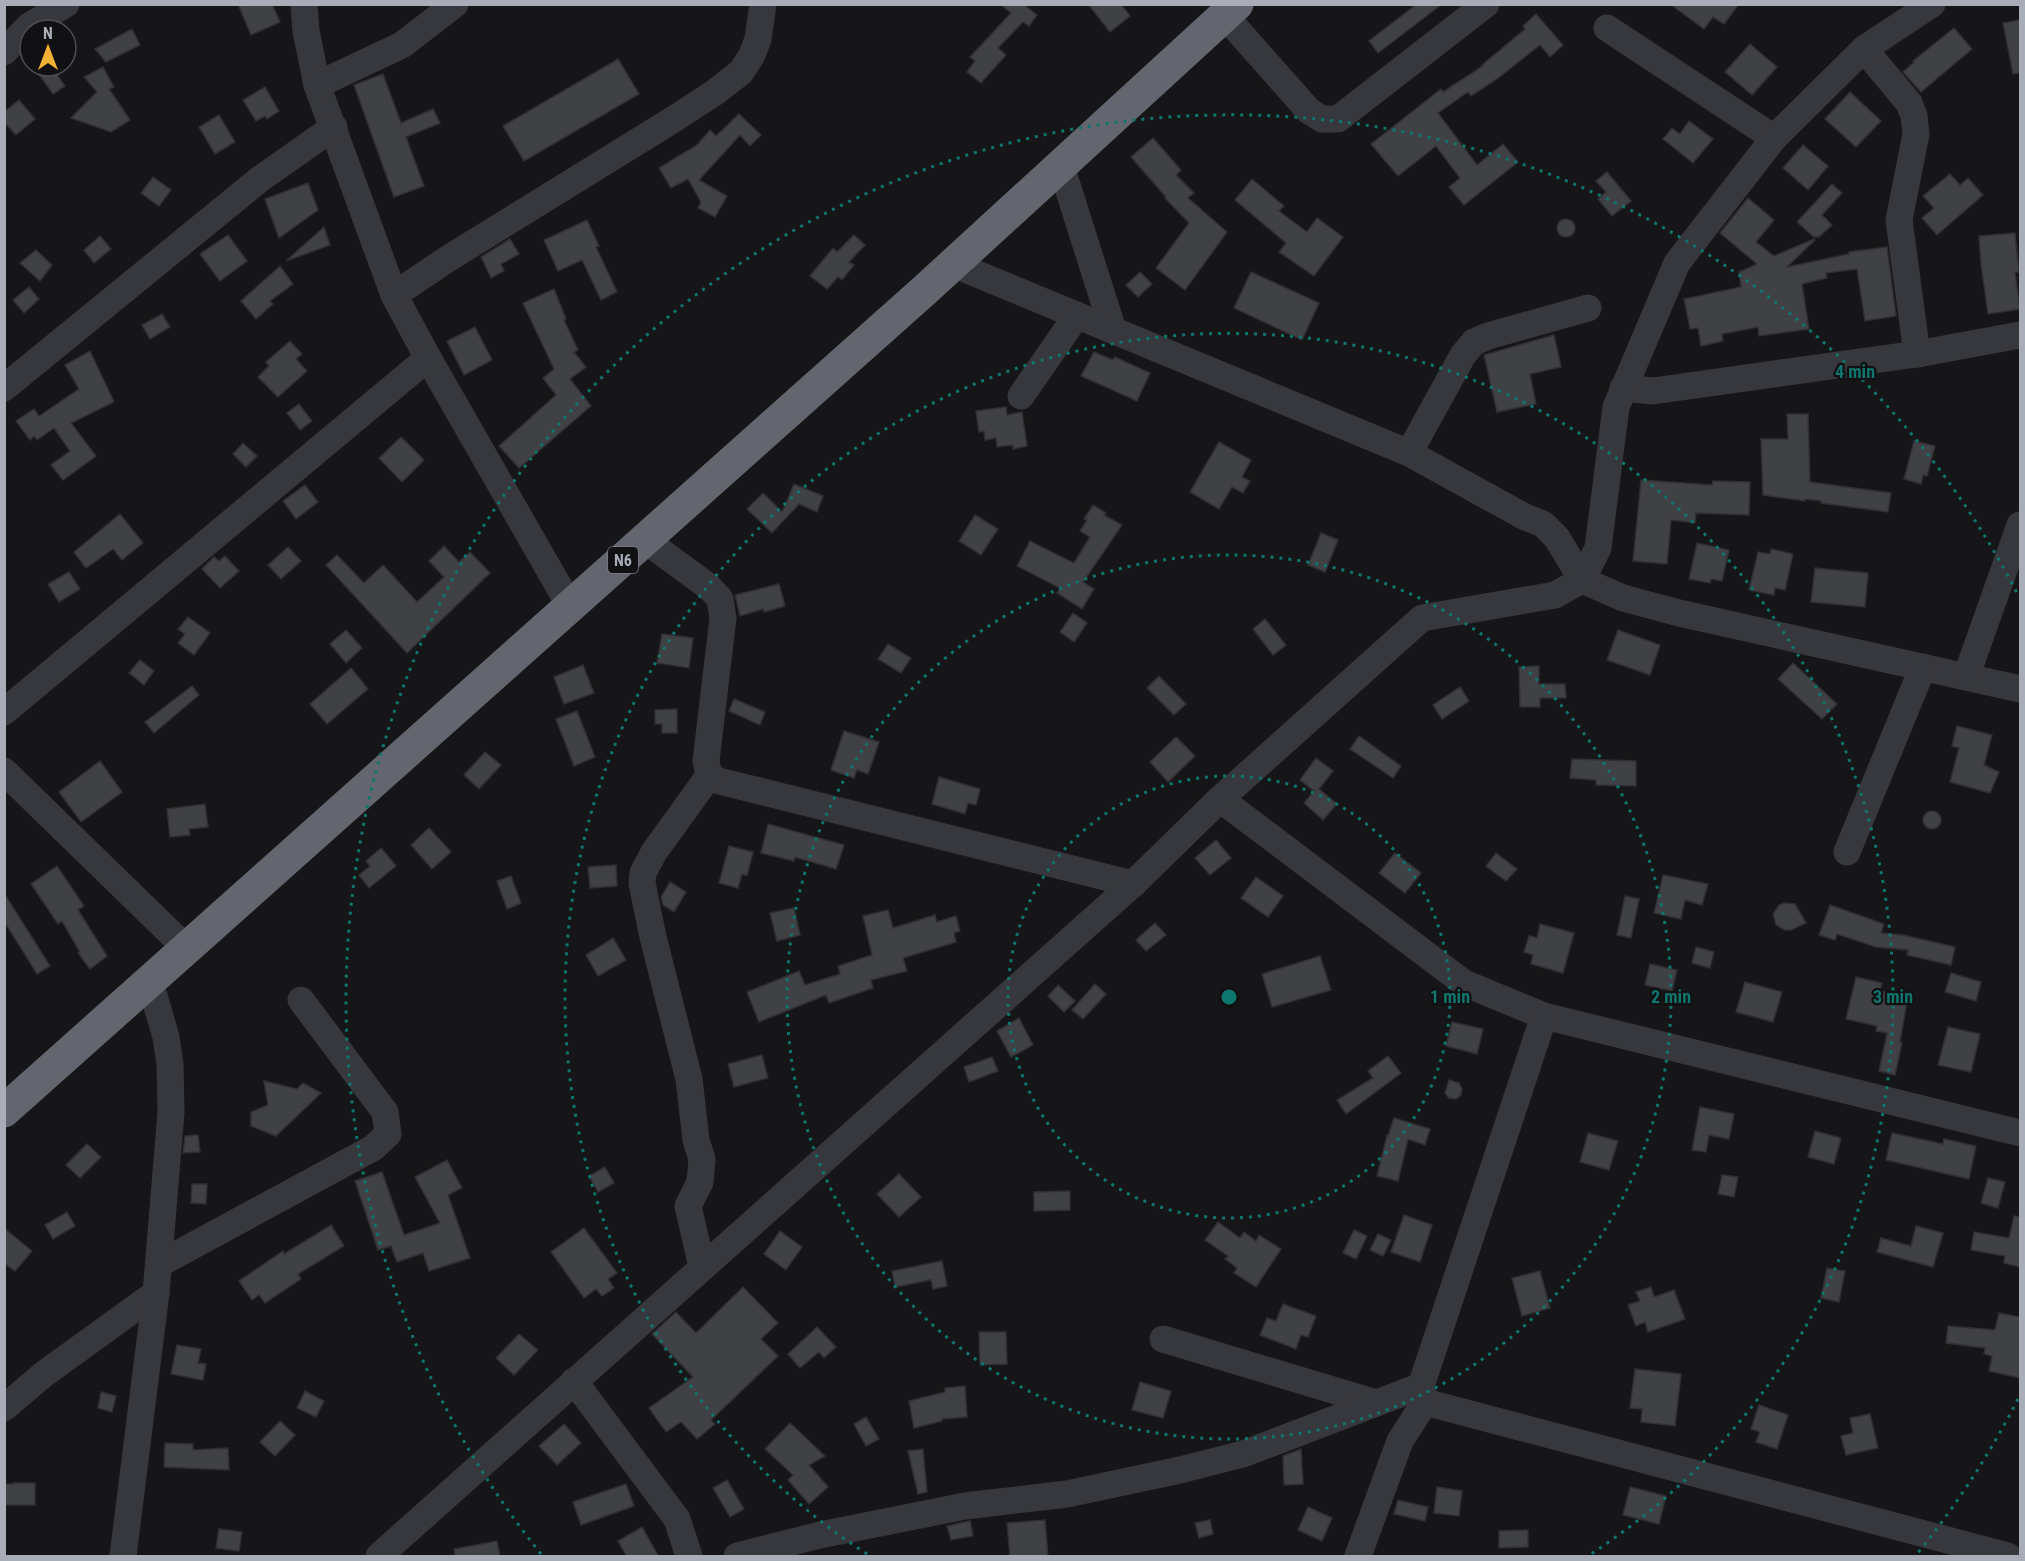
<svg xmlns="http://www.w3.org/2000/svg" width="2025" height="1561" viewBox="0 0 2025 1561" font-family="'Roboto Condensed',sans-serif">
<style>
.building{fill:#404145;stroke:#303034;stroke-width:1.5}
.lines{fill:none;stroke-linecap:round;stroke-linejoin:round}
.minor{stroke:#37383d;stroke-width:27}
.highway{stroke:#63666e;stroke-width:33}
.ring{fill:none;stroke:#0f766e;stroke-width:3;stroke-dasharray:3 6}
.labels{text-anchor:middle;stroke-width:4.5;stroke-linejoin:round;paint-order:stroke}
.shield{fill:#111113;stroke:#7b7e86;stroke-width:1.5}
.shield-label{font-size:16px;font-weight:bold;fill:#a8adb8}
.centre{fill:#0f766e;stroke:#111113;stroke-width:3}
.ring-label{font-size:18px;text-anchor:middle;font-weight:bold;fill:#0f766e;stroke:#111113;stroke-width:4.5;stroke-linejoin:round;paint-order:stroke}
</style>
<rect width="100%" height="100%" fill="#161618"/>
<g class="building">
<path d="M238,4H272L280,22L251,35Z"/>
<path d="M1000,4H1023L1037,15L1029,26L1023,22L998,48L1006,55L981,83L967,72L975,61L970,57L1011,13Z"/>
<path d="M1088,4H1121L1130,16L1110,32Z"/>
<path d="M1417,4H1442L1378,53L1369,41Z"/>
<path d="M1670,4H1739L1724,24L1713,17L1704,29Z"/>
<path d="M1536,14L1563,45L1550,57L1540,45L1497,79L1471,96L1468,92L1438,113L1477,165L1503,144L1518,162L1464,205L1449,187L1460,178L1436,146L1398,176L1371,144L1441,89L1443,92L1483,66L1482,65L1525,29L1523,26Z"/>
<path d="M2020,20V73L2013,74L2003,23Z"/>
<path d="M1954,28L1972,49L1921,92L1903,72L1914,62L1913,61Z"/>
<path d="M132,29L140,45L106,62L95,49Z"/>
<path d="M1750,44L1777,67L1752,95L1725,72Z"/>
<path d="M618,59L639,94L524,161L503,126Z"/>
<path d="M33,66H51L65,86L53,94Z"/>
<path d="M103,67L114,87L109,89L130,120L111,132L71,118L97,92L84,77Z"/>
<path d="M383,74L401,123L433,109L440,123L406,137L424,186L394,197L354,85Z"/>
<path d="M265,87L279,111L267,119L265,116L256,121L243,100Z"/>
<path d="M1850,92L1881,121L1856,147L1825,119Z"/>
<path d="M19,100L35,119L16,135L4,122V112Z"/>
<path d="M739,114L761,135L750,146L740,135L699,180L727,196L715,217L698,208L701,202L688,179L671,188L659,168L697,145L710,130L716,136Z"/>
<path d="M219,115L235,142L215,154L199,127Z"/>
<path d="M1689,121L1713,139L1693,163L1663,139L1672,128L1680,134Z"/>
<path d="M1153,138L1181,170L1176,175L1194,193L1188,198L1227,232L1185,290L1156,268L1189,223L1165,198L1166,197L1131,157Z"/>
<path d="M1803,145L1828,166L1808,190L1783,168Z"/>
<path d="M1607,172L1631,201L1612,216L1598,199L1606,192L1596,181Z"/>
<path d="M1950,174L1960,185L1968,178L1983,195L1937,235L1922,218L1934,208L1923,196Z"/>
<path d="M153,177L171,190L159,206L141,193Z"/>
<path d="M1252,179L1284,206L1279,211L1307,232L1317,218L1343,237L1314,276L1279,252L1286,243L1235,200Z"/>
<path d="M308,183L318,210L279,238L265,199Z"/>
<path d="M1832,184L1842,193L1822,215L1832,225L1819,237H1814L1797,222Z"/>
<path d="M1748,198L1774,220L1756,242L1774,256L1814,239L1815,240L1787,267L1849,254V252L1887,247L1896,316L1865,321L1857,269L1826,273L1827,278L1802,284L1809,329L1759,336L1758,327L1722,334L1723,341L1701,346L1698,328L1690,329L1684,299L1741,287L1739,272L1757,264L1720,233Z"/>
<circle cx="1566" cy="228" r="9"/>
<path d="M587,220L599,246L596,247L617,292L601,300L582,260L558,271L544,240Z"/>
<path d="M324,227L330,245L286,261Z"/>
<path d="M2015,233L2019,272H2015L2020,309L1988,314L1981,264L1979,236Z"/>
<path d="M228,235L247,261L220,281L200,254Z"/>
<path d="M854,235L865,245L849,262L854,265L842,280L838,277L827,289L810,276L833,248L837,252Z"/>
<path d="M100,236L111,249L94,263L84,250Z"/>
<path d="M510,239L519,254L501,264L504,271L491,278L481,257Z"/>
<path d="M36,250L52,265L40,281L20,263Z"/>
<path d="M280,266L293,284L270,301L273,304L256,319L241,301Z"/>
<path d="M1140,272L1152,284L1138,297L1126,285Z"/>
<path d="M1251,272L1319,303L1302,340L1234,308Z"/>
<path d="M29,287L39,299L24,313L13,300Z"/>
<path d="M554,289L566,319L564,320L578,350L574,352L586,367L570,379L591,406L519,468L499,446L556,395L543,378L554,369L523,303Z"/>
<path d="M162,314L170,327L150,339L142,325Z"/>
<path d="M475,327L492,360L464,375L447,341Z"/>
<path d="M1554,335L1561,367L1530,374L1536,404L1497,412L1484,355Z"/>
<path d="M290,341L302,354L296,359L307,371L278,397L258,377L269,366L266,362Z"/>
<path d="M90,351L114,402L71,423L96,456L63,480L51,465L70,451L54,428L37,440L34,436L30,440L16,421L34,409L39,416L79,389L65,365Z"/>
<path d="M1094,352L1113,360L1115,357L1150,373L1137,401L1081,376Z"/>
<path d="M299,404L312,421L300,430L287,413Z"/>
<path d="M1006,407L1007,415L1022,412L1027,446L1013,449V445L997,447L996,438L985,440L984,431L979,432L976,411Z"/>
<path d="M1787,414H1808L1810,482L1891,493L1888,512L1821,503V501L1805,499V501L1763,495L1761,439H1788Z"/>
<path d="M401,437L424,460L402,482L379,458Z"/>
<path d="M1914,441L1935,446L1927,476L1923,475L1921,484L1904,479Z"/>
<path d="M1219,442L1251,460L1242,477L1250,481L1243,493L1232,487L1219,509L1190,492Z"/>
<path d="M243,443L257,456L246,467L233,454Z"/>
<path d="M1641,480L1712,485L1713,481L1750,482L1749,515L1696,513L1695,523L1671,520L1667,564L1633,561Z"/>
<path d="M794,484L823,496L817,512L799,504L772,533L747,509L763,493L782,512Z"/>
<path d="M305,485L318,502L296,519L283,501Z"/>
<path d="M1093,505L1106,513L1104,515L1122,525L1083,582L1094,589L1082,609L1057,593L1060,588L1017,566L1030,541L1074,563L1090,537L1080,531L1087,520L1084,519Z"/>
<path d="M120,514L143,543L122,560L113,549L86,568L74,552Z"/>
<path d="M975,515L998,529L981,555L959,541Z"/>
<path d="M1321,533L1338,540L1325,572L1308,565Z"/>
<path d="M1697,543L1729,550L1722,581L1711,579L1710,583L1689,579Z"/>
<path d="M444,546L459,562L470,552L490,573L407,653L326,565L337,555L364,583L383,565L417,602L444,577L429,561Z"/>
<path d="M288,547L301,561L281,579L268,565Z"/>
<path d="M1771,549L1793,554L1785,590L1775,588L1774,595L1749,590L1758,552L1770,554Z"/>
<path d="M225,556L239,571L220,588L202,569L214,557L219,561Z"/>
<path d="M1815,568L1868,573L1865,607L1811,602Z"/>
<path d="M69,572L80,589L59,602L48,584Z"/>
<path d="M779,584L785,606L764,612L763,609L740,616L735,595Z"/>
<path d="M1073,613L1087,623L1074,642L1060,632Z"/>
<path d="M188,617L210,633L194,655L178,643L185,634L178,629Z"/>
<path d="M1265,619L1286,645L1273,655L1253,629Z"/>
<path d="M346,630L362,648L346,663L330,644Z"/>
<path d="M1618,630L1660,645L1650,675L1607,660Z"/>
<path d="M662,634L693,638L689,668L657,663Z"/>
<path d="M888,644L911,658L901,673L878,659Z"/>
<path d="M140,660L154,671L144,685L129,673Z"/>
<path d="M1793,663L1837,704L1822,719L1778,679Z"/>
<path d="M583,665L594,693L564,704L554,677Z"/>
<path d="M1539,666V684H1565L1566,698H1540V707H1520L1519,667Z"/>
<path d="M351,668L368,689L327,724L310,704Z"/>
<path d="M1159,676L1186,704L1174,715L1147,688Z"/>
<path d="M192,686L199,695L154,733L145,722Z"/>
<path d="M1460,687L1469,701L1442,719L1433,705Z"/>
<path d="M734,699L765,712L760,725L729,711Z"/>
<path d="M677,709V733H662V724H655V710Z"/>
<path d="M577,711L595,757L574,766L556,719Z"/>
<path d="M1957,726L1992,735L1984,765L1999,772L1990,793L1950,782L1959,748L1952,746Z"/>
<path d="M844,731L879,742L868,774L857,770L854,778L831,770Z"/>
<path d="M1359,736L1401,766L1393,778L1350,749Z"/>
<path d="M1176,737L1195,756L1168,782L1150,762Z"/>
<path d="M485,752L501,765L479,789L464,775Z"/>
<path d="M1316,758L1333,771L1319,789L1337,804L1323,820L1304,803L1314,791L1300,780Z"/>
<path d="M1572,759L1636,761V786L1596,785V780L1570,778Z"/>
<path d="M100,761L122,792L81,822L59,792Z"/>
<path d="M939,777L980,789L976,805L968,803L965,814L932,804Z"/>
<path d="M205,804L208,827L189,829L190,835L170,837L167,809Z"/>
<circle cx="1932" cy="820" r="9"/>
<path d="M768,824L844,845L836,869L795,857L794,861L761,853Z"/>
<path d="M429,828L451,852L432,869L411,845Z"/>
<path d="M1216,840L1231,858L1210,875L1195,858Z"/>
<path d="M729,846L753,852L747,876L742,874L738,888L719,883Z"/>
<path d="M381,848L396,866L369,888L359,875L370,866L366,861Z"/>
<path d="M1395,853L1421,873L1405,893L1379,873Z"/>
<path d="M1496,853L1517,869L1506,881L1486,866Z"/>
<path d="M616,865L617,886L590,888L588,867Z"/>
<path d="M57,866L84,906L78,910L107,956L90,969L78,953L80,952L62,921L58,924L31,884Z"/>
<path d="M1663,875L1708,884L1702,905L1685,900L1681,919L1654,913Z"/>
<path d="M511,876L521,903L507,909L497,881Z"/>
<path d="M1256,877L1283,896L1268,917L1241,898Z"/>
<path d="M670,882L686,892L674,912L663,905L661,897Z"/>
<path d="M4,893L50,966L37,974L4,921Z"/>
<path d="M1625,896L1639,899L1631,938L1617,935Z"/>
<path d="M1784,903L1795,904L1806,923L1791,930H1785L1776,925L1773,914L1779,905Z"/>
<path d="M1830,905L1884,924L1881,933L1903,935L1955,947L1951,965L1907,955L1908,950L1876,947L1837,934L1835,940L1819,935Z"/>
<path d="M794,908L800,935L777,941L770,913Z"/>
<path d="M888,910L893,928L935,915L937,922L956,916L960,931L954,933L956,942L903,958L907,971L871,980L873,988L829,1003L826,995L759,1022L747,992L799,971L805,985L840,974L838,966L872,955L863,916Z"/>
<path d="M1155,923L1166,935L1146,951L1136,940Z"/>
<path d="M1540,924L1574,933L1563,973L1531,964L1533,955L1524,952L1529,936L1537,938Z"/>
<path d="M613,938L626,960L598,976L586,955Z"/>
<path d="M1696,947L1714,952L1710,968L1692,963Z"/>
<path d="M1320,956L1331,990L1272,1007L1262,974Z"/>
<path d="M1650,964L1677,970L1672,991L1645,985Z"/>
<path d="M1951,973L1981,982L1976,1001L1945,992Z"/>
<path d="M1856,977L1882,983L1880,991L1908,996L1900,1042L1902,1043L1895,1075L1879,1071L1887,1033L1876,1031L1877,1026L1846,1019Z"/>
<path d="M1745,982L1782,992L1773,1022L1736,1012Z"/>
<path d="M1095,984L1106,994L1083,1019L1072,1010Z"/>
<path d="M1058,985L1075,1001L1064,1012L1048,996Z"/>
<path d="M1019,1018L1033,1045L1011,1057L997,1031Z"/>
<path d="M1452,1022L1483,1029L1477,1054L1446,1046Z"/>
<path d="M1948,1027L1980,1034L1971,1072L1938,1065Z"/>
<path d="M762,1055L768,1078L734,1087L728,1064Z"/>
<path d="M1388,1056L1401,1073L1346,1114L1337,1100L1373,1078L1368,1071Z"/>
<path d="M992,1057L998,1071L969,1082L964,1067Z"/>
<path d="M1449,1080L1459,1083L1462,1089L1461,1095L1456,1099L1449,1098L1445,1093Z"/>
<path d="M264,1081L297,1089L303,1083L321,1093L276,1136L251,1126V1112L268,1105Z"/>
<path d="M1700,1107L1734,1114L1729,1139L1709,1135L1706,1152L1692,1150Z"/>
<path d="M1394,1118L1430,1129L1425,1145L1408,1139L1398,1181L1377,1176L1387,1135L1388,1136Z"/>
<path d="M1815,1131L1841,1138L1834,1164L1808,1157Z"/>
<path d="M1588,1133L1618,1141L1609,1170L1580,1162Z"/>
<path d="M1892,1133L1943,1144L1944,1139L1976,1146L1969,1179L1886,1160Z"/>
<path d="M198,1135L200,1152L183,1153L185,1136Z"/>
<path d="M87,1144L101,1157L80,1178L66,1165Z"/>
<path d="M447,1160L462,1188L448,1195L470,1258L429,1271L423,1253L397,1262L391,1246L378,1250L355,1181L382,1172L404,1235L440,1223L415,1177Z"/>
<path d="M605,1167L614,1183L598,1192L589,1176Z"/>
<path d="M899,1174L921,1197L899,1217L877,1194Z"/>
<path d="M1722,1175L1738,1177L1734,1197L1718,1194Z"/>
<path d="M1988,1178L2005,1182L1998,1208L1981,1203Z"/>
<path d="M192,1184H207L206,1204L191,1203Z"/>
<path d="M1070,1191V1210L1034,1211V1192Z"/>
<path d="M67,1212L75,1226L53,1239L45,1225Z"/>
<path d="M1404,1215L1432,1225L1420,1262L1391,1252Z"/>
<path d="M2014,1216L2020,1217V1267L2004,1263L2005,1256L1971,1250L1974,1232L2009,1238Z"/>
<path d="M1218,1222L1240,1238L1244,1232L1256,1241L1259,1235L1281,1249L1256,1287L1234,1273L1237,1268L1225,1259L1228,1256L1205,1240Z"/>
<path d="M331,1225L344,1246L298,1274L301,1279L265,1303L259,1295L252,1300L239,1281L283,1251L284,1254Z"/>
<path d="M1916,1226L1943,1233L1933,1267L1877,1252L1881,1238L1911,1246Z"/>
<path d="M4,1228L32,1251L15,1271L4,1263Z"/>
<path d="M584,1228L617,1273L608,1279L614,1288L602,1296L596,1289L584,1298L551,1252Z"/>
<path d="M1354,1230L1367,1236L1356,1259L1343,1253Z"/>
<path d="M780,1231L802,1247L786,1270L764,1254Z"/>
<path d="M1378,1234L1391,1240L1383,1256L1370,1250Z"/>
<path d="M942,1261L947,1286L933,1289L931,1280L895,1287L892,1271Z"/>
<path d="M1827,1268L1845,1271L1839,1302L1821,1298Z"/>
<path d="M1540,1271L1550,1308L1522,1316L1512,1278Z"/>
<path d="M743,1287L778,1323L761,1339L778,1356L711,1420L715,1424L697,1439L681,1422L666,1432L649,1408L693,1377L652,1334L676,1312L696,1333Z"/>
<path d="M1651,1287L1654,1297L1674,1290L1685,1319L1648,1332L1645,1322L1636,1326L1628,1305L1640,1301L1636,1292Z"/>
<path d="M1283,1304L1316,1316L1308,1337L1301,1335L1296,1349L1260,1335L1267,1318L1276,1321Z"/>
<path d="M1999,1313L2020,1317V1378L1989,1371L1992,1356L1984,1354L1985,1348L1946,1343L1948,1326L1995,1330Z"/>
<path d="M817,1327L836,1347L824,1358L819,1352L800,1368L788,1354Z"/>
<path d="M979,1332H1006L1007,1364L980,1365Z"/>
<path d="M519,1334L538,1350L514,1375L496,1358Z"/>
<path d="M177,1345L201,1349L198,1363L206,1364L203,1380L171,1374Z"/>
<path d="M1635,1369L1681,1374L1675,1426L1641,1422L1642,1409L1630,1408Z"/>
<path d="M1140,1382L1171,1391L1163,1418L1132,1410Z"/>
<path d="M965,1386L967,1417L942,1419V1421L914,1428L909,1401L945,1392V1388Z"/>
<path d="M305,1391L324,1401L316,1417L297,1408Z"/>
<path d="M101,1392L116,1396L112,1412L98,1408Z"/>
<path d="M1759,1405L1788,1415L1777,1449L1756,1442L1760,1432L1751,1429Z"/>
<path d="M1870,1414L1878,1448L1846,1455L1841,1436L1853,1433L1850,1418Z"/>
<path d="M866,1417L879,1439L866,1446L854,1424Z"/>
<path d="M280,1421L295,1435L275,1456L260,1442Z"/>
<path d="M790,1423L825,1456L809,1465L828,1487L809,1504L788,1480L793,1475L765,1449Z"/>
<path d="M564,1424L581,1443L557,1465L539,1446Z"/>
<path d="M165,1443L193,1444V1450L228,1448L229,1470L164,1467Z"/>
<path d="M923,1449L927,1492L918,1494L908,1451Z"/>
<path d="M1301,1449L1303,1484L1284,1485L1283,1456Z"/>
<path d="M727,1480L744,1509L730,1517L713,1488Z"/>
<path d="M13,1483H35V1505H4V1484H13Z"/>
<path d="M626,1484L634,1506L581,1525L573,1502Z"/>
<path d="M1437,1487L1462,1491L1459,1516L1434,1513Z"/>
<path d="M1630,1487L1666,1496L1659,1524L1623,1515Z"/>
<path d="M1398,1500L1428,1507L1425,1521L1394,1514Z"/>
<path d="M1308,1507L1332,1518L1322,1541L1298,1530Z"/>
<path d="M1045,1520L1048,1557H1010L1007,1523Z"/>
<path d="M1210,1520L1213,1534L1199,1538L1195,1523Z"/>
<path d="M970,1521L973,1536L951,1540L947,1526Z"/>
<path d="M642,1527L659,1557H627L618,1541Z"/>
<path d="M219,1529L242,1532L239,1551L216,1548Z"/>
<path d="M1528,1530V1547L1499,1548V1531Z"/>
<path d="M497,1541L500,1557H455L454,1549Z"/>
</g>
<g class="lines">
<g class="minor">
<path d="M304,4L306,31L317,85L394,295L428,358L570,606"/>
<path d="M1225,16L1309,111L1322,119H1338L1486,4"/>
<path d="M1607,28L1774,138"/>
<path d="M1864,49L1909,103L1914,116L1916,134L1899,220L1917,354"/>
<path d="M4,52L29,26L66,4"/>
<path d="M317,85L402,45L455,4"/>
<path d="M1061,166L1113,330"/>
<path d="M953,264L1409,453L1525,517L1543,524L1557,538L1582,580L1623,598L1679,613L2020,689"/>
<path d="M394,295L446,260L674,119L714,93L741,72L752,55L758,39L763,4"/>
<path d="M4,388L260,179L334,127"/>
<path d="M1623,388L1653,391L1917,354L2020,335"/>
<path d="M1021,396L1077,315"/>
<path d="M1409,453L1463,355L1474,342L1488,336L1588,308"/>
<path d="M645,540L709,587L720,599L723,618L706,761L709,776L719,781L1133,884"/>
<path d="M1966,677L2020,525"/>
<path d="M4,712L428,358"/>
<path d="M4,771L187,949"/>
<path d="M1220,799L1464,983L1544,1016L2020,1133"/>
<path d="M1847,852L1923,667"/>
<path d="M1544,1016L1421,1386L1425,1402L2008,1556"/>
<path d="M159,1264L373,1148L388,1134L385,1112L301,1000"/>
<path d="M702,1267L688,1206L700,1182L702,1159L696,1140L689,1079L653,937L642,883L643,873L654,852L709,776"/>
<path d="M1163,1339L1376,1403"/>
<path d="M574,1381L677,1519L689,1556"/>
<path d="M4,1408L44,1374L156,1293"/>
<path d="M123,1556L156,1293L171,1112L170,1064L166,1037L150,982"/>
<path d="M379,1556L1133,884L1220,799L1422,618L1555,595L1582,580L1598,548L1616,407L1677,263L1774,138L1864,49L1932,4"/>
<path d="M737,1556L820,1535L965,1506L1067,1494L1180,1470L1243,1454L1421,1386"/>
<path d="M1358,1556L1400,1441L1425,1402"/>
</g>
<path class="highway" d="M4,1111L926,289L1237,4"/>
</g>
<g class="ring">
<circle cx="1229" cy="997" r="221"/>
<circle cx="1229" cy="997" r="442"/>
<path d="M867 1554A664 664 0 1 1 1591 1554"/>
<path d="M2018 1399A885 885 0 0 1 1917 1554M541 1554A885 885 0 1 1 2018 595"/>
</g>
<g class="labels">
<rect class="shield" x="608" y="547" width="30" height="26" rx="4.5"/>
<g class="shield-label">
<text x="623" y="566">N6</text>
</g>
</g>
<circle cx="1229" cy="997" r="9" class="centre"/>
<g class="ring-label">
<text x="1855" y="378">4 min</text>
<text x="1450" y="1003">1 min</text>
<text x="1671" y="1003">2 min</text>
<text x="1893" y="1003">3 min</text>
</g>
<rect width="2025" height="1561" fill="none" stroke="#a8adb8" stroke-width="12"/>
<g transform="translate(48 48)"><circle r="28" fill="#111113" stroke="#4d4f55" stroke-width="1.5"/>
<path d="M0-4.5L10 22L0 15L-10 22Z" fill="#f2b134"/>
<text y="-9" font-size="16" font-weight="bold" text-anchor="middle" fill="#a8adb8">N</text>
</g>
</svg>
